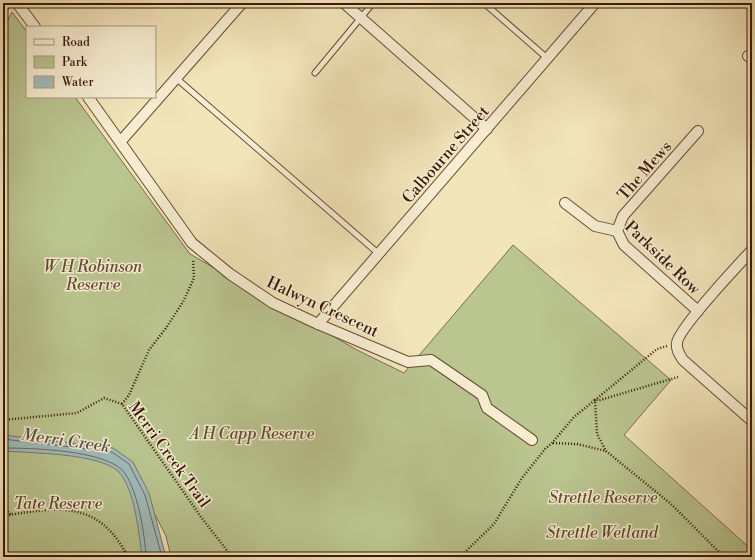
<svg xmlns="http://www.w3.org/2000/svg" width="755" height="560" viewBox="0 0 755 560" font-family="'Libre Bodoni',serif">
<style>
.green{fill:#bac590;stroke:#7a6e4c}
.water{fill:#a0bcbb;stroke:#777a73}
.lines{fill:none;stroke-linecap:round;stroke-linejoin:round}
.shore{stroke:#6c6a62;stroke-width:1}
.lane-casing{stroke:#674b34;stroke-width:7}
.street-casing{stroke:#674b34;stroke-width:12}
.path{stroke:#391808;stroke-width:2.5;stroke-dasharray:1 2;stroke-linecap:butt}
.lane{stroke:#f7eed2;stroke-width:5}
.street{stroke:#f7eed2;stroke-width:10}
.labels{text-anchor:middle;stroke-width:3;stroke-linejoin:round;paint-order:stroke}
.street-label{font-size:16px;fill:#391808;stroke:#f7eed2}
.park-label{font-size:16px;font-style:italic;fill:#604c31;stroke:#f7eed2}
.water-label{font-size:17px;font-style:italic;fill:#5d5147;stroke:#f7eed2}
</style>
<rect width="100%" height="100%" fill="#f2e5ba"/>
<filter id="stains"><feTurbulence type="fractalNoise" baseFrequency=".005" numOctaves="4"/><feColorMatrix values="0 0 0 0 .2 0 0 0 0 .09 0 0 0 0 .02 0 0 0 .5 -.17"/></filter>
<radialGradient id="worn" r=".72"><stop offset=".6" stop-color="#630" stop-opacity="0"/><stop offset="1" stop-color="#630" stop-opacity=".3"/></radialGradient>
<path class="green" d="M12,12L27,32V97H75L190,254L357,350L404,373L513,245L671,380L624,435L752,550V557H171L166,536L136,478L161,557H3V29Z"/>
<path class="water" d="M3,435L113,448L133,462L149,493L166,557H142C139,534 135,490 119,472C100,453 30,453 3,451Z"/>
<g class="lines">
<g class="shore">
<path d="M3,439L112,452L129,464L145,495L162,557"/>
<path d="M3,448C31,448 102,450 122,470C137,485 145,535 146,557"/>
</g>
<defs>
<g id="lane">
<path d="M484,3L547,58"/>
<path d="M315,73L373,3"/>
<path d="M176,78L379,254"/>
</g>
<g id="street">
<path d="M17,3L35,27"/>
<path d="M344,3L487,129"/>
<path d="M3,7L5,3"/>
<path d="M748,56L752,59"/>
<path d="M88,97L192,243L230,274L273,303L318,324L408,362L431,360L482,395L487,408L532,440"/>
<path d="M121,141L242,3"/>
<path d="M565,203L595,226L617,231"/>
<path d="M617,231L623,216L698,131"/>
<path d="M617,231L624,245L698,311"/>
<path d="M752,250C739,264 678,329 677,343C676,350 680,355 683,360L752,421"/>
<path d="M318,324L595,3"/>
</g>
</defs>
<use href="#lane" class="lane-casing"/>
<use href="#street" class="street-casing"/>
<g class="path">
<path d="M667,346L657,349L595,400L597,434L606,451L671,504L724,557"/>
<path d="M122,404L129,395L149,350L166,328L183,302L194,278L193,259"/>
<path d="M3,420L77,413L104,398L122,404L201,517L232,557"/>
<path d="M553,443L577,444L606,451"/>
<path d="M3,508L12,515"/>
<path d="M3,516C58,507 98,499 128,557"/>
<path d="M460,557L494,524L522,478L545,449L552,443L574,417L595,400H600L678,377"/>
</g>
<use href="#lane" class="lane"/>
<use href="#street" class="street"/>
</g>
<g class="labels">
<g class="street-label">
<text transform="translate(445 154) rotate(-49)" y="6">Calbourne Street</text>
<text transform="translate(644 170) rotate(-49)" y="6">The Mews</text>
<text transform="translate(663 257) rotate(44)" y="6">Parkside Row</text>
<text transform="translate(323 306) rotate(25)" y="6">Halwyn Crescent</text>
<text transform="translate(170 454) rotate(54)" y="6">Merri Creek Trail</text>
</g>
<g class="park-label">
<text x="93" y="272">W H Robinson<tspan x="93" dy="18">Reserve</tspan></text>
<text x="252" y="439">A H Capp Reserve</text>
<text x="603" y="503">Strettle Reserve</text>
<text x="58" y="509">Tate Reserve</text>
<text x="602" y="538">Strettle Wetland</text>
</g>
<g class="water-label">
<text transform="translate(66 440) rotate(8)" y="6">Merri Creek</text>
</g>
</g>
<rect width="755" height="560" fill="none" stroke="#f2e5ba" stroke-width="16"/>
<rect x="4" y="4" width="747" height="552" fill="none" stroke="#391808" stroke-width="2"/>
<rect x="8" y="8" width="739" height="544" fill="none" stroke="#391808"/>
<rect x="26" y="26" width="130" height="72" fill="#f7eed2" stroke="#ab9881"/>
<rect x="34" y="39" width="20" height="6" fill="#f7eed2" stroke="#ab9881"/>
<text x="62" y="46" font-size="12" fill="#391808">Road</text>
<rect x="34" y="56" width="20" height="12" fill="#bac590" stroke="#ab9881"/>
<text x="62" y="66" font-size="12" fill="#391808">Park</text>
<rect x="34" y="76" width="20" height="12" fill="#a0bcbb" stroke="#ab9881"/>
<text x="62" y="86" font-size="12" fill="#391808">Water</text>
<rect width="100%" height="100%" filter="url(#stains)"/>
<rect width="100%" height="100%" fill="url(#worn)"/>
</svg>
